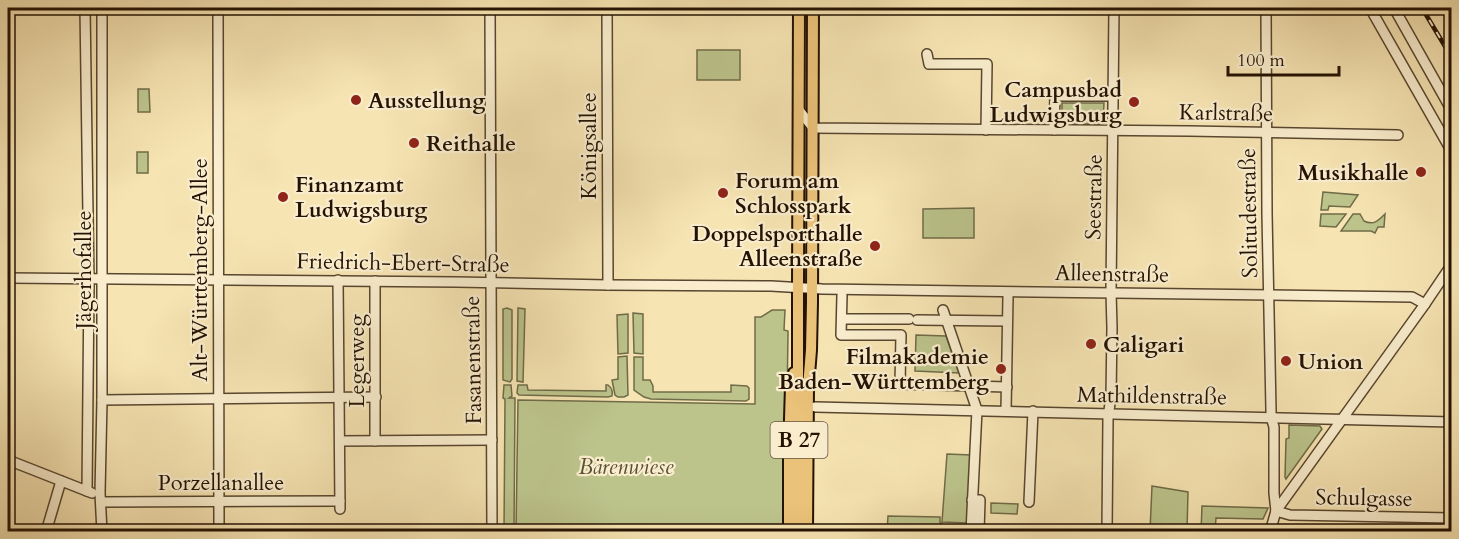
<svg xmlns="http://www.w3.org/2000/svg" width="1459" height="539" viewBox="0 0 1459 539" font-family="Cardo,serif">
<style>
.green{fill:#bcc48c;stroke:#706b48;stroke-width:1.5}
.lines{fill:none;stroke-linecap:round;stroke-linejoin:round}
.minor-casing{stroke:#58462f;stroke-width:12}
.major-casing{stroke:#241203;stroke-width:14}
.minor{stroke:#f9edcd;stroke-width:9}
.major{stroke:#ebc279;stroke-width:10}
.rail-casing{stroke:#241203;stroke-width:4.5}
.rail{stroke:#f9edcd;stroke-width:2;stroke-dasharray:7;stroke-linecap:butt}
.poi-dot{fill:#8f2418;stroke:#f9edcd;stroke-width:2}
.labels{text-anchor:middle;stroke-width:4.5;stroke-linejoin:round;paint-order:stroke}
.shield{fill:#f9edcd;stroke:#645440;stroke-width:1.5}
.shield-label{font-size:21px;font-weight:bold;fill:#241203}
.poi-label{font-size:22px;font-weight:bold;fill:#241203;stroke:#f9edcd;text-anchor:start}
.street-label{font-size:22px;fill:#241203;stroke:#f9edcd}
.park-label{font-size:22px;font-style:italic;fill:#595033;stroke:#f9edcd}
</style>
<rect width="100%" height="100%" fill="#f6e4b2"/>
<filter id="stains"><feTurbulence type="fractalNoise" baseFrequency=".00333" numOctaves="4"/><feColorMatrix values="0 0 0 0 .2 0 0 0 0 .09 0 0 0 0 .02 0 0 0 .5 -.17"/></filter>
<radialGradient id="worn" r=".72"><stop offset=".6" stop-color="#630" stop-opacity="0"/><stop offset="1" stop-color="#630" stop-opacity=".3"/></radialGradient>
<g class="green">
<rect x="697" y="50" width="43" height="30"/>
<path d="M138,89H149L150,112H138Z"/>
<path d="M1062,103H1104L1103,124H1062Z"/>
<rect x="137" y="152" width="11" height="21"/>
<path d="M1323,192L1358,195L1350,207L1329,206L1328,210H1321Z"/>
<path d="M974,208V238H923V209Z"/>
<path d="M1321,214H1346L1336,227L1320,226Z"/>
<path d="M1353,214H1360L1364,221C1374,226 1379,220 1385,214L1384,227H1378L1375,233L1371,231H1341Z"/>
<path d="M507,308L512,310V379L510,382L503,380V309Z"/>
<path d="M518,308L525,309L523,382L517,381Z"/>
<path d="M772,310H785L784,330L788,331V334L785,531L516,532L518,400L755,404V317H761Z"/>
<path d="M633,313L643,314V354L634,353Z"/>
<path d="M628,314V353L618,354L617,315Z"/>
<path d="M916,335L946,336L959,373L915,371Z"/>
<path d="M627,356L628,395L624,397H618L615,395L612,380L618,379V357Z"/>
<path d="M634,357H643V380H650L653,386V392H731V385L747,386L749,388V399L746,401L651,399L644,397L634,390Z"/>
<path d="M504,385H511L512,396L509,398H515L514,531H504L505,399L503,398Z"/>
<path d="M518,385H527L528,390L606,391V385H608C612,388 613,391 612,396L608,397L519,395L517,393Z"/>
<path d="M1289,425L1320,426L1322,429L1286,479L1285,477L1286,439L1289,438Z"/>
<path d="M947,454L971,455L968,523L942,522Z"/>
<path d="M1152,486L1188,492L1187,531H1150Z"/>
<path d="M991,503L1018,504L1017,514L991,513Z"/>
<path d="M1202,506L1268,508L1263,519L1216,518L1215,531L1201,532Z"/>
<path d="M888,516L940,517V523H942V531H887Z"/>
</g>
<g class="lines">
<defs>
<g id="minor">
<path d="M85,8L89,284L87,491"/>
<path d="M102,8V400L100,493L102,532"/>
<path d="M218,8L219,532"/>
<path d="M490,8L492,532"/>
<path d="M607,8L608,285"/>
<path d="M1266,8L1267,214L1271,410V417L1274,427V493L1276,511"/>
<path d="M1370,8L1452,152"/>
<path d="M1394,8L1452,111"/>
<path d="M8,15V8"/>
<path d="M927,54L929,64H987L986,130"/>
<path d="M799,110L813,128L1189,131L1398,135"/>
<path d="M1054,130L1055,96H1113"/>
<path d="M8,278L456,282L608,285L771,286L822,289L1412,297L1425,304"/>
<path d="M338,280L340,509"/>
<path d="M842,295L841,335H901L900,384L1007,387"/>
<path d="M943,310L977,410L971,532"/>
<path d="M842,319H909"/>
<path d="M917,320L1007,321"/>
<path d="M102,400L376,397"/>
<path d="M815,407L1452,422"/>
<path d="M1006,411L1008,296"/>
<path d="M340,441L492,440"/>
<path d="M375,441V281"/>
<path d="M8,460L92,493"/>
<path d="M972,500H980L979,532"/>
<path d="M101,502L340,501"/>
<path d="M1029,502L1033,411"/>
<path d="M1276,511L1290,515L1452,518"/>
<path d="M46,532L61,481"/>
<path d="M1107,532L1108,418L1111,396L1112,328L1111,292L1114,8"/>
<path d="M1270,532L1276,511L1425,304L1452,264"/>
</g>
<g id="major">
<path d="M789,532V452L791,386L794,373"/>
<path d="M798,532V287L799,8"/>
<path d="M807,532L808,387L811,350L812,302L813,8"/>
</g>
</defs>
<use href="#minor" class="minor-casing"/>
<use href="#major" class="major-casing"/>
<use href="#minor" class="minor"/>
<use href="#major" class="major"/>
<defs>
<g id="rail">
<path d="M1422,8L1452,58"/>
<path d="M1441,8L1452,24"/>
</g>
</defs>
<use href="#rail" class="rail-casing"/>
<use href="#rail" class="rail"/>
</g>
<g class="poi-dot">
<circle cx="356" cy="100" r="6"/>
<circle cx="1134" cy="102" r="6"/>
<circle cx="414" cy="143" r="6"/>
<circle cx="1421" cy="172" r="6"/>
<circle cx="723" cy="193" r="6"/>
<circle cx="283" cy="197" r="6"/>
<circle cx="875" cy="246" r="6"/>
<circle cx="1091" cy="344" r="6"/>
<circle cx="1286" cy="361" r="6"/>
<circle cx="1001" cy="369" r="6"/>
</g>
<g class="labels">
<rect class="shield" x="770.5" y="422" width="57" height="36" rx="4.5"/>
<g class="shield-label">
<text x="799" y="447">B 27</text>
</g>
<g class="poi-label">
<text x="1122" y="97" text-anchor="end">Campusbad<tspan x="1122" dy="25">Ludwigsburg</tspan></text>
<text x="368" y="108">Ausstellung</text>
<text x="426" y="151">Reithalle</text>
<text x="1409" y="180" text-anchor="end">Musikhalle</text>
<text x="735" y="188">Forum am<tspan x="735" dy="25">Schlosspark</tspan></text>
<text x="295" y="192">Finanzamt<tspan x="295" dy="25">Ludwigsburg</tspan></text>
<text x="863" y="241" text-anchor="end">Doppelsporthalle<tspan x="863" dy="25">Alleenstraße</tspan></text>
<text x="1103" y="352">Caligari</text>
<text x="989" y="364" text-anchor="end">Filmakademie<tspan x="989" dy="25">Baden-Württemberg</tspan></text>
<text x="1298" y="369">Union</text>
</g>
<g class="street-label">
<text transform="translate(1226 112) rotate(1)" y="8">Karlstraße</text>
<text transform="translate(588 146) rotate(-90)" y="8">Königsallee</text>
<text transform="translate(1093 197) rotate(-89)" y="8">Seestraße</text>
<text transform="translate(1248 213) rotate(-91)" y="8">Solitudestraße</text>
<text transform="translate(403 262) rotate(1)" y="8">Friedrich-Ebert-Straße</text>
<text transform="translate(83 270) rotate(-90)" y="8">Jägerhofallee</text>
<text transform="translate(199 270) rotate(-90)" y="8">Alt-Württemberg-Allee</text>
<text transform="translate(1112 273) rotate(1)" y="8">Alleenstraße</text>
<text transform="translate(472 360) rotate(-91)" y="8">Fasanenstraße</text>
<text transform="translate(356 361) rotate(-90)" y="8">Legerweg</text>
<text transform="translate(1152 395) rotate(1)" y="8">Mathildenstraße</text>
<text x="221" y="490">Porzellanallee</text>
<text transform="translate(1364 497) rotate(1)" y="8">Schulgasse</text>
</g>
<g class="park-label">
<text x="626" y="474">Bärenwiese</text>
</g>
</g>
<rect width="1459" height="539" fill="none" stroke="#f6e4b2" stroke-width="30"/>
<rect x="9" y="9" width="1441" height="521" fill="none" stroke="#241203" stroke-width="3"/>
<rect x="15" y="15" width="1429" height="509" fill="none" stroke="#241203" stroke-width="1.5"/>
<path d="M1228 66v9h111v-9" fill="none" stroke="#241203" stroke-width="3"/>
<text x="1237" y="66" font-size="18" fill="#241203" stroke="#f9edcd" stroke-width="4.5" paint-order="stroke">100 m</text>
<rect width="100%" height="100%" filter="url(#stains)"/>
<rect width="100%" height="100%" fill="url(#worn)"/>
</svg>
